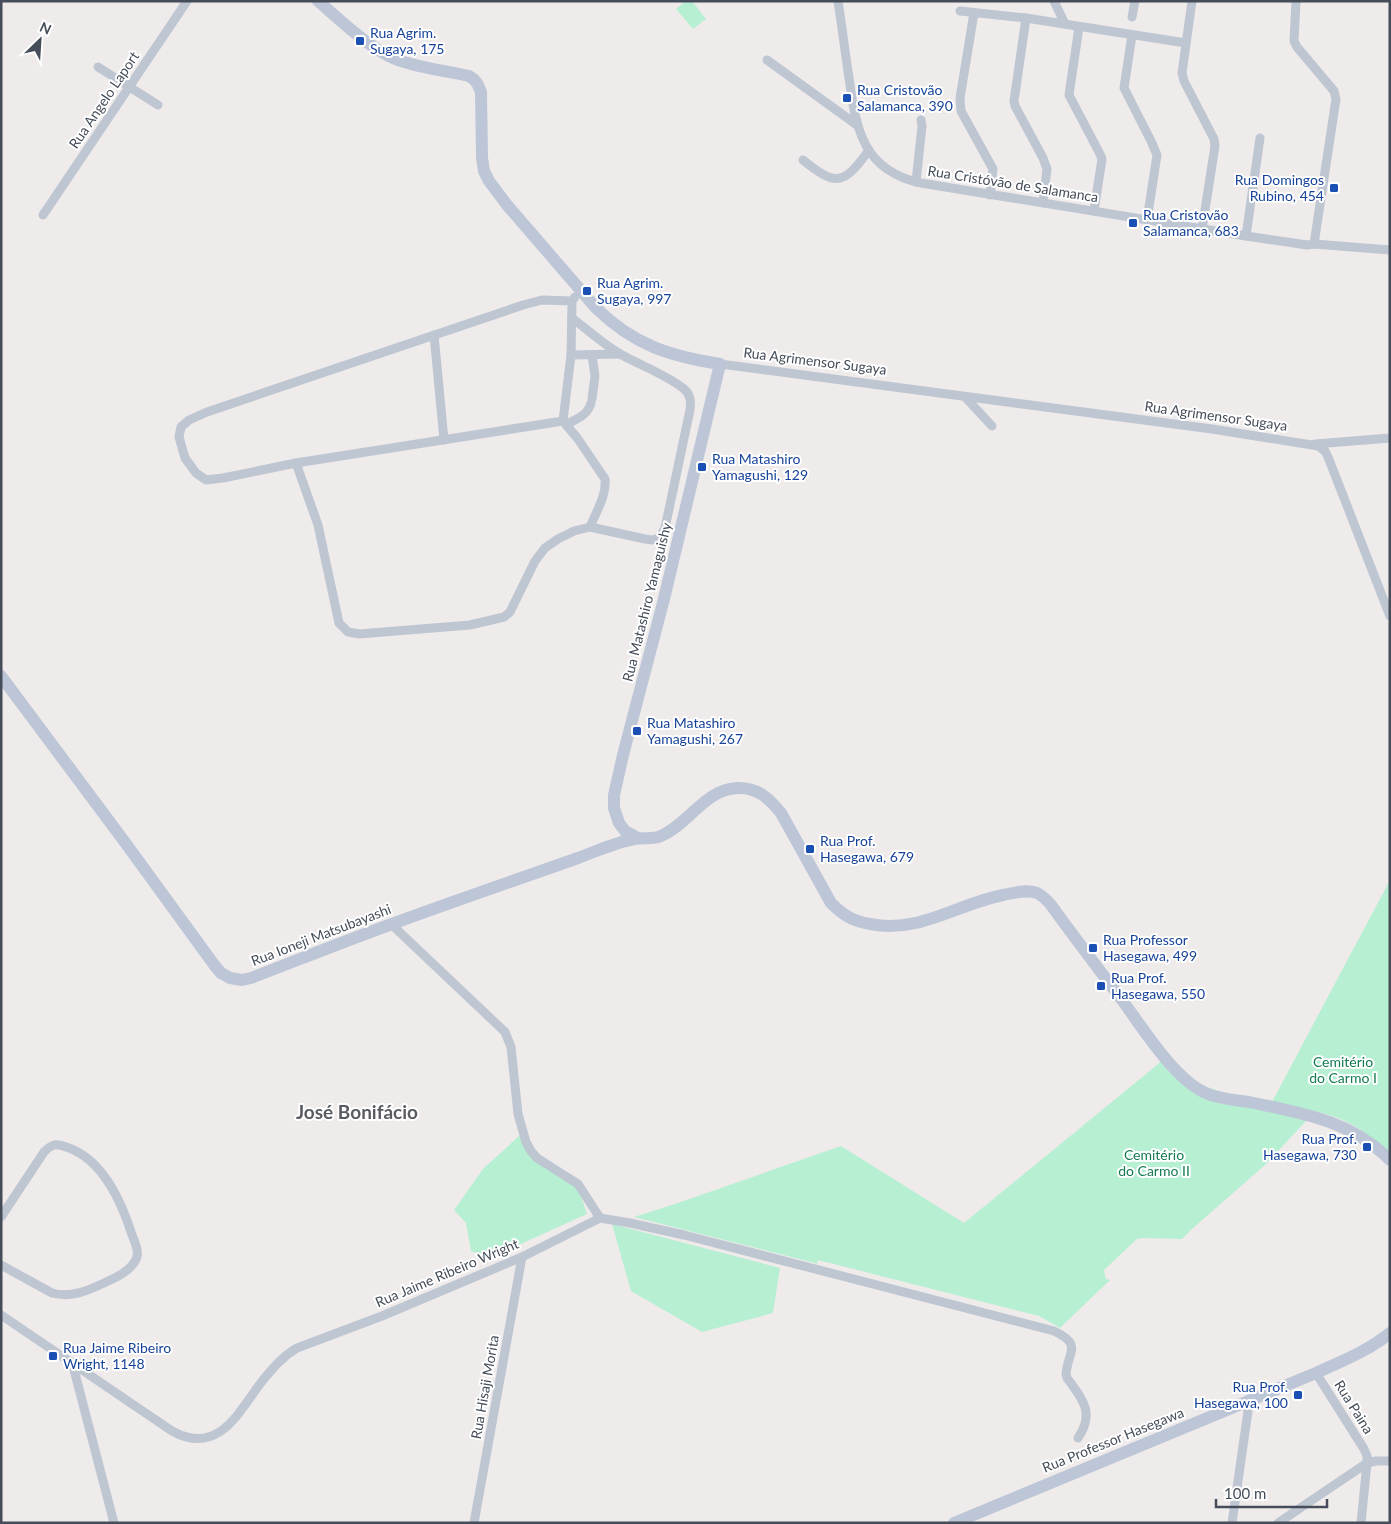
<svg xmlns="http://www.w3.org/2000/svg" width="1391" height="1524" viewBox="0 0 1391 1524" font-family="Lato,sans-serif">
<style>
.green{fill:#b7efd2}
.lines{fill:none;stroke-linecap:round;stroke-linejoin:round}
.street{stroke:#bec6d2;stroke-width:9}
.secondary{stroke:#bdc6d6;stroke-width:12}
.transit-dot{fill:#1a4fb4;stroke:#fff;stroke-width:2}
.labels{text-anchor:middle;stroke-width:4;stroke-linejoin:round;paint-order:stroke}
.transit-label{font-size:14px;fill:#164399;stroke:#fff;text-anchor:start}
.street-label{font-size:14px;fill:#444d59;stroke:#fff}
.park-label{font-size:14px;fill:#147b52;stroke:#fff}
.district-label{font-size:19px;font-weight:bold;fill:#585b61;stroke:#fff}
</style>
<rect width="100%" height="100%" fill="#efebeb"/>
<g class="green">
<path d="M686,1H692L706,19L693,29L676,9Z"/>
<path d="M1390,880V1152C1377,1142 1365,1132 1351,1124C1327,1111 1299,1108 1272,1102Z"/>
<path d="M1163,1060L1181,1078L1306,1121L1265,1165L1192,1229L1182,1239L1143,1238L1137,1239L1104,1270L1106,1279L1110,1280L1060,1328L1039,1316L818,1260L817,1264L811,1262L634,1217L675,1204L841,1146L964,1223Z"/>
<path d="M519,1136L578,1188L587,1214L490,1258L471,1251L466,1223L454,1210L483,1169Z"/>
<path d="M612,1224L780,1268L773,1313L702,1332L631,1291Z"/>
</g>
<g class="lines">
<g class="street">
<path d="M838,1C842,27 845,52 849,78C856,129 863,171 921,183L1246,236L1307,245L1314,244L1390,250"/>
<path d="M1054,1L1065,24"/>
<path d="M1192,1L1182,73L1184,81L1214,139L1215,146L1202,229"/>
<path d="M1296,1L1294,41L1297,47L1334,91L1336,99L1314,244"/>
<path d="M960,11L1026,18L1186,43"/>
<path d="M974,13L960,98L961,111L993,169L990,195"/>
<path d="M1132,17L1135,1"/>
<path d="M1026,18L1014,101L1015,106L1043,158L1047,169L1043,203"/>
<path d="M1079,27L1069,95L1100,154L1102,159L1094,211"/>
<path d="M1132,35L1124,88L1151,141L1157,155L1147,220"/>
<path d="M767,60L857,125"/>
<path d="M98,67L158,105"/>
<path d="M803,160C836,187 844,185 869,150"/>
<path d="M916,182L922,126L921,120"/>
<path d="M43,215L187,1"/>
<path d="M1246,236L1260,138"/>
<path d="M572,301L542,300L523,305L207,412L189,420L181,427L179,437L185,458L196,473L206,480L223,478L296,463L563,421L571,355L572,301L575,297"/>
<path d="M434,335L444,440"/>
<path d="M571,355L620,354"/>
<path d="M592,355L595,376L592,399"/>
<path d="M720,364L1212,429L1318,446L1325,451L1328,457L1390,616"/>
<path d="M965,397L992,426"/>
<path d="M563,421L578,439L605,479C607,495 596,512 590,527"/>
<path d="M567,424C577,419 588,415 591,403"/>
<path d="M1315,444L1390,438"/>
<path d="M296,463L318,525L339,623L348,632L359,634L470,625L504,617L510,612L535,561L545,548L558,539L574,531L590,527L645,539L652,540L659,538L665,528L690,410C691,402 691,395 684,389C669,376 640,365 622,355C605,346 588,330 572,318"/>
<path d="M391,924L505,1032L511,1047L518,1114L526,1142L531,1151L537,1158L578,1184L600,1218"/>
<path d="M1,1217L44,1152C47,1149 50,1146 54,1145C59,1144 64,1146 69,1148C102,1160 121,1201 131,1232C134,1241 141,1253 135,1261C129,1272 115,1278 104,1283C87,1291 71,1298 52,1293L1,1265"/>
<path d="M600,1218L630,1223L684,1235L1054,1331C1083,1345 1068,1351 1066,1374L1067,1378C1083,1400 1095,1413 1078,1438"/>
<path d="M1,1315L172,1431C219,1457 239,1411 263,1380C273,1368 283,1356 297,1348L382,1316L522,1257L600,1218"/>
<path d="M72,1362L114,1523"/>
<path d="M1316,1373L1364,1449L1367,1456V1463L1376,1461H1390"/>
<path d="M474,1523L522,1257"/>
<path d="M1232,1523L1248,1411L1246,1402"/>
<path d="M1278,1523L1367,1463"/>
<path d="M1361,1523L1367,1463"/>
</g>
<g class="secondary">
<path d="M318,1C339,19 368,47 393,58C416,68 444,70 469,76C476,80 478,84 481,92L482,158L484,171L489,181L507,205L596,308C634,345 669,356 720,364L664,599L623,755L614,795V808L619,823L625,831L638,838"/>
<path d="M1,676L124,841L215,966L221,973L230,978L242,980L251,978C298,960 345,941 392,924C454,901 516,880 578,858C597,851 616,842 635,839C644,837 652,840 661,836C689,824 704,790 737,788C757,787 769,798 781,813L831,903C844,916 853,921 870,924C919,934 957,904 1003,895C1013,893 1026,889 1037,893C1043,896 1047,900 1051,905C1074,937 1098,968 1122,1000C1143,1028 1175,1081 1208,1094C1220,1099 1236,1100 1249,1102C1302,1113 1350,1120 1390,1160"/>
<path d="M954,1523L1316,1373C1342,1361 1368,1351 1390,1333"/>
</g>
</g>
<g class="transit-dot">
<rect x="355" y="36" width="10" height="10" rx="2.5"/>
<rect x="842" y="93" width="10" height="10" rx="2.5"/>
<rect x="1329" y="183" width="10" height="10" rx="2.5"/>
<rect x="1128" y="218" width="10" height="10" rx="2.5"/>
<rect x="582" y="286" width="10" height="10" rx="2.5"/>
<rect x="697" y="462" width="10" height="10" rx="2.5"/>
<rect x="632" y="726" width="10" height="10" rx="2.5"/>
<rect x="805" y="844" width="10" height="10" rx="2.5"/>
<rect x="1088" y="943" width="10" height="10" rx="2.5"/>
<rect x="1096" y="981" width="10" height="10" rx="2.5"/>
<rect x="1362" y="1142" width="10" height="10" rx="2.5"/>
<rect x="48" y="1351" width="10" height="10" rx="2.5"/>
<rect x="1293" y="1390" width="10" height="10" rx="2.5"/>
</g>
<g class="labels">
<g class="transit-label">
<text x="370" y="38">Rua Agrim.<tspan x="370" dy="16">Sugaya, 175</tspan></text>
<text x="857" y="95">Rua Cristovão<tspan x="857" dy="16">Salamanca, 390</tspan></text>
<text x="1324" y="185" text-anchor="end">Rua Domingos<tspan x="1324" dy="16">Rubino, 454</tspan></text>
<text x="1143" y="220">Rua Cristovão<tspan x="1143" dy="16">Salamanca, 683</tspan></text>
<text x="597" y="288">Rua Agrim.<tspan x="597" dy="16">Sugaya, 997</tspan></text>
<text x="712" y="464">Rua Matashiro<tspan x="712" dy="16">Yamagushi, 129</tspan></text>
<text x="647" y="728">Rua Matashiro<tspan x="647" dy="16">Yamagushi, 267</tspan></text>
<text x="820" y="846">Rua Prof.<tspan x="820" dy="16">Hasegawa, 679</tspan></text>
<text x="1103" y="945">Rua Professor<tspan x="1103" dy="16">Hasegawa, 499</tspan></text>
<text x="1111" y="983">Rua Prof.<tspan x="1111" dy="16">Hasegawa, 550</tspan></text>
<text x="1357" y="1144" text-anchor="end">Rua Prof.<tspan x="1357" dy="16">Hasegawa, 730</tspan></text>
<text x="63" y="1353">Rua Jaime Ribeiro<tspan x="63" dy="16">Wright, 1148</tspan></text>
<text x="1288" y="1392" text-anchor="end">Rua Prof.<tspan x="1288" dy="16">Hasegawa, 100</tspan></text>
</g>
<g class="street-label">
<text transform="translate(104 100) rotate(-56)" y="5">Rua Angelo Laport</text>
<text transform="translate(1013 184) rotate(9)" y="5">Rua Cristóvão de Salamanca</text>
<text transform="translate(815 361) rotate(7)" y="5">Rua Agrimensor Sugaya</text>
<text transform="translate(1216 416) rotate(8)" y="5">Rua Agrimensor Sugaya</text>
<text transform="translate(647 602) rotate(-76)" y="5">Rua Matashiro Yamaguishy</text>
<text transform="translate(321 935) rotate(-21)" y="5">Rua Ioneji Matsubayashi</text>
<text transform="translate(447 1273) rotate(-23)" y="5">Rua Jaime Ribeiro Wright</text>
<text transform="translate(485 1387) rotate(-80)" y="5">Rua Hisaji Morita</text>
<text transform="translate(1354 1407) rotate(58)" y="5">Rua Paina</text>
<text transform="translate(1113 1440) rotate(-22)" y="5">Rua Professor Hasegawa</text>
</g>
<g class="park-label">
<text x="1343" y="1067">Cemitério<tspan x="1343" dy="16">do Carmo I</tspan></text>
<text x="1154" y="1160">Cemitério<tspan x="1154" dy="16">do Carmo II</tspan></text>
</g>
<g class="district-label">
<text x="357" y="1119">José Bonifácio</text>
</g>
</g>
<rect width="1391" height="1524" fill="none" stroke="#444d59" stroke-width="5"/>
<g transform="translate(40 40) rotate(25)" stroke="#ffffff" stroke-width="4" paint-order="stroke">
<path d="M0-4L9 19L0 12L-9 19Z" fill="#444d59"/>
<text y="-8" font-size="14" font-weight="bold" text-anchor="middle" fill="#444d59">N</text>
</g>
<path d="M1216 1499v8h111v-8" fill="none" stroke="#444d59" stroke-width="2.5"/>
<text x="1224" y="1499" font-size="15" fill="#444d59" stroke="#ffffff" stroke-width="4" paint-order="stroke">100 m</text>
</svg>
